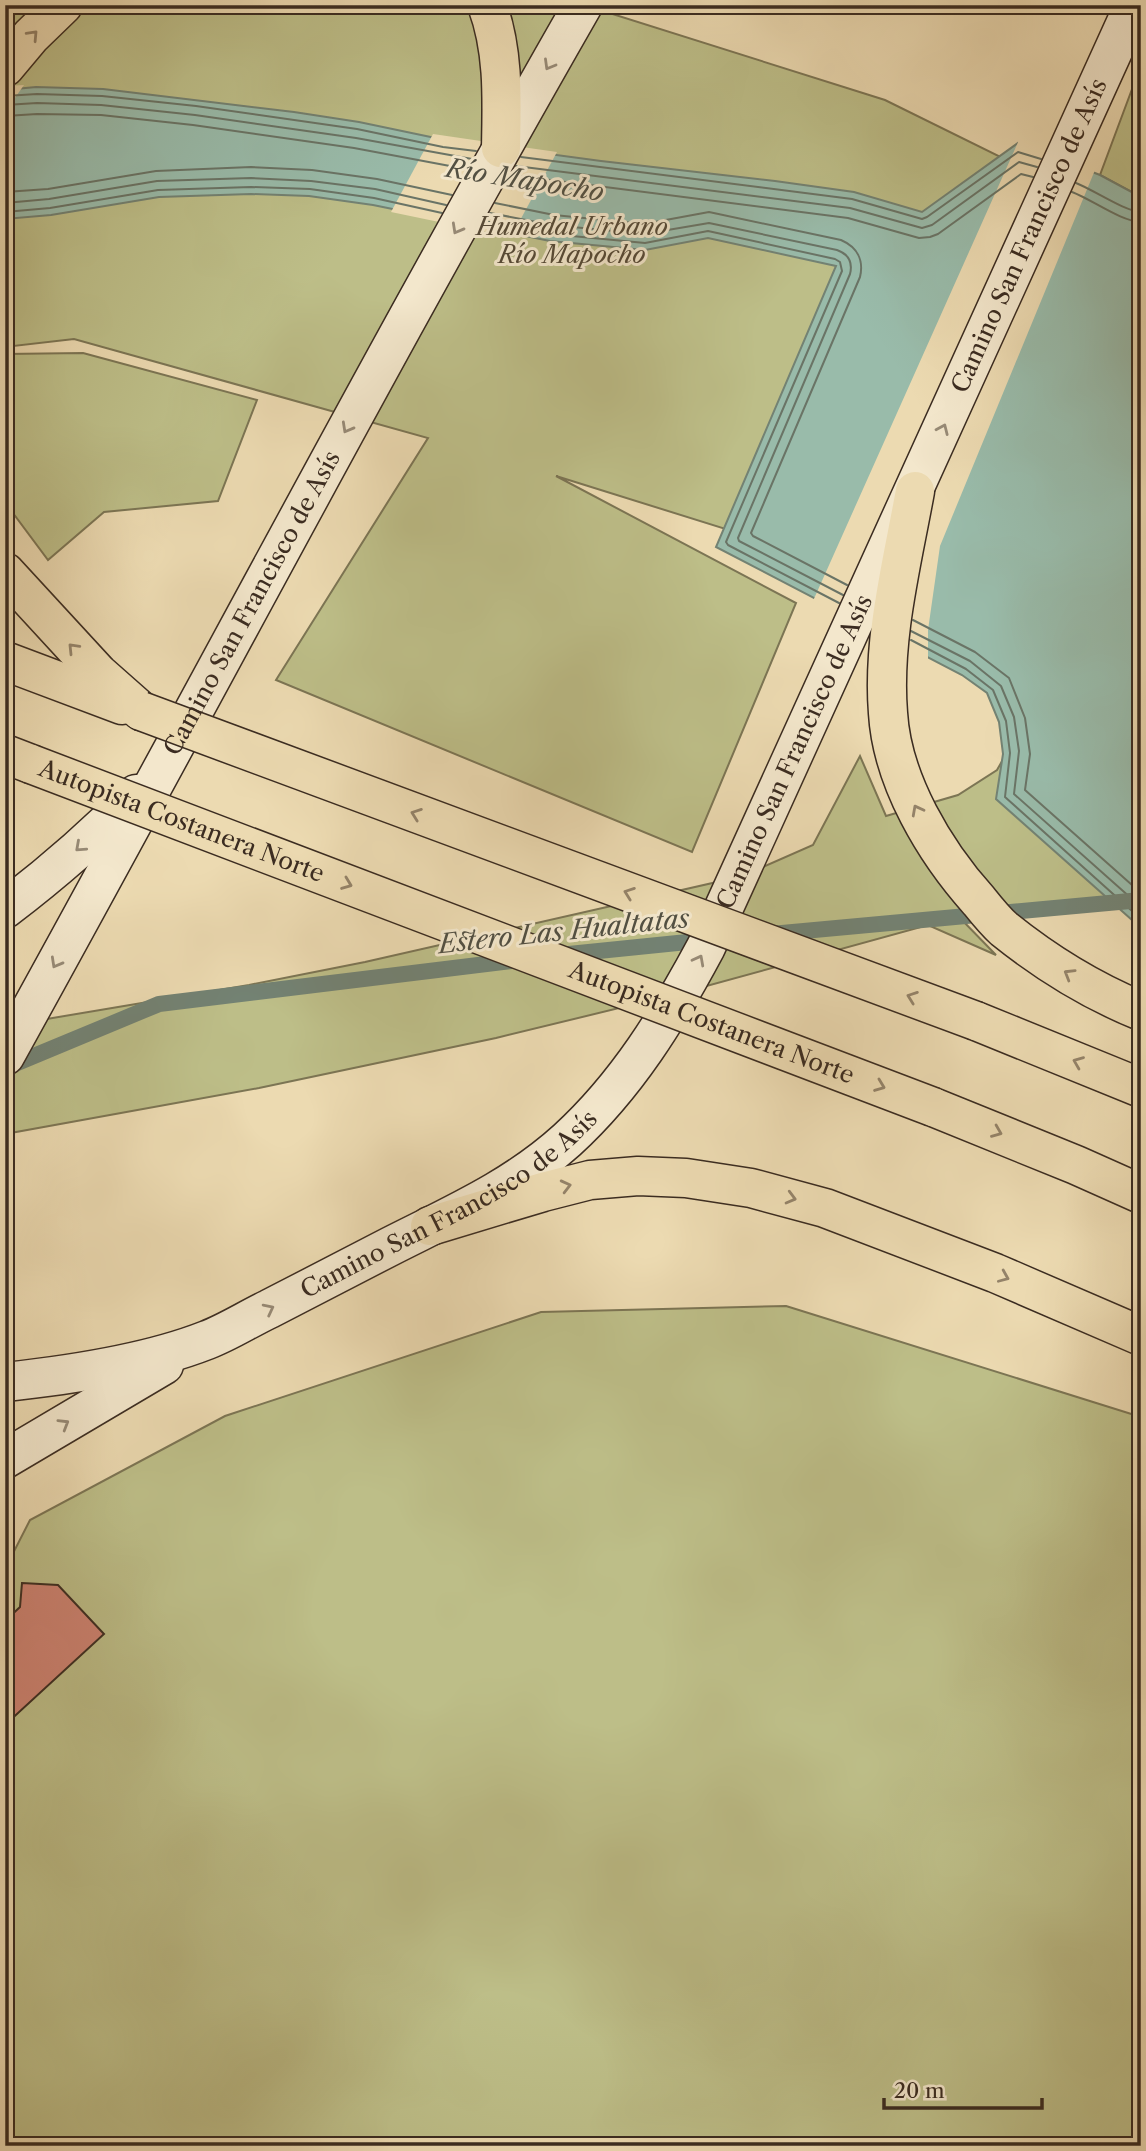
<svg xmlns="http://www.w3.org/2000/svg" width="1146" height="2151" viewBox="0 0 1146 2151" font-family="'Libre Caslon Text',serif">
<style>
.green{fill:#bdbe88;stroke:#7c7554;stroke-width:2}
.water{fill:#9ba;stroke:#738273;stroke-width:2}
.pier{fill:#ecdab1}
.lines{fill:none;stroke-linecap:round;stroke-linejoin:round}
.shore{stroke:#6a7466;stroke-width:2}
.stream{stroke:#738273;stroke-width:16}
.building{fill:#cf8373;stroke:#3b2c21;stroke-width:2}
.secondary-casing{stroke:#3b2c21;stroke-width:41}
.motorway-casing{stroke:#3b2c21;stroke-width:41}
.secondary{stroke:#f3e7cc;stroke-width:38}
.motorway{stroke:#ecdab1;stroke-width:38}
.motorway-bridge-casing{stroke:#3b2c21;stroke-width:41;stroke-linecap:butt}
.motorway-bridge{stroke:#ecdab1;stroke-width:38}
.oneway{stroke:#948369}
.oneway2{stroke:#978a76}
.labels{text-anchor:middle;stroke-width:6;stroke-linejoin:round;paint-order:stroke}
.park-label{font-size:24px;font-style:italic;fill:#554936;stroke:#f3e7cc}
.street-label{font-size:24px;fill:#3b2c21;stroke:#f3e7cc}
.water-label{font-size:26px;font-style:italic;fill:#525043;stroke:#f3e7cc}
</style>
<rect width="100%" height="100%" fill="#ecdab1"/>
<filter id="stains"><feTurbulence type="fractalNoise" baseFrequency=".00286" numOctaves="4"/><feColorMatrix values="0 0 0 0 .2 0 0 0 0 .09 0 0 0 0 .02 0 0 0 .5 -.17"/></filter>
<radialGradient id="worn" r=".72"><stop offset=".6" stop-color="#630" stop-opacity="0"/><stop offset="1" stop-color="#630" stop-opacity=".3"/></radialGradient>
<g class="green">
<path d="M5,5H584L885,100L1106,209L1141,895L959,917L996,955L928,925L692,990L740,877L813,845L860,756L886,816L958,795L997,770L1017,735L1018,692L780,546L556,476L796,603L692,852L276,680L428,438L74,339L5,347Z"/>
<path d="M1141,65V197L1100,175Z"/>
<path d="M83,353L257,400L218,501L104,512L48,560L10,509L5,498V354Z"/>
<path d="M739,877L689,991L496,1038L259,1088L5,1134V1026L249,985L365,962Z"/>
<path d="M786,1306L1141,1417V2146H5V1569L30,1520L225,1416L541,1312Z"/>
</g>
<path class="water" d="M36,87L103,89L294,112L359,122L445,140L601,161L775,181L854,192L922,212L1018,143L1100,175L1141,197V928L996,799L1003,754L999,722L987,693L962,675L716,547L836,266L708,238L645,250L550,241L373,205L309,196L251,194L159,197L51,215L5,219V90Z"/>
<g class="pier">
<path d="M24,85L12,102L5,114V86Z"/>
<path d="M433,134L557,152L511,237L391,212Z"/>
<path d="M1019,140L1095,170L940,546L928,630V661L813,601Z"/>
</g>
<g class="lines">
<g class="shore">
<path d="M5,96L37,94L102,96L196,106L357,129L443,147L476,151"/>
<path d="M5,105L37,103L101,105L195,115L356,138L472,159"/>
<path d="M5,116L37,114L101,115L193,125L354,148L466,169"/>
<path d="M521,157L852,199L922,219L927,217L1018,152L1041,159"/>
<path d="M516,166L850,208L922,228L932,225L1019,162L1037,167"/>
<path d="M511,175L848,218L919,238L930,237L938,234L1021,174L1033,177"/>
<path d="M1076,183C1094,190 1124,211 1141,212"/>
<path d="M5,192L48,189L156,171L251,167L312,170L377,179L452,195"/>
<path d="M1072,192C1093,200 1120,221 1141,222"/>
<path d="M5,203L49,199L157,181L251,178L311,181L375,189L446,205"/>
<path d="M495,203L554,215L644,224L709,212L841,240C857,247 864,260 860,277L751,533L753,536L847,585"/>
<path d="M5,212L50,208L158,190L251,187L310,189L374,198L442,213"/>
<path d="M490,213L552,225L644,234L709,223L837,250C848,254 853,262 850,274L738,538L739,541L843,595"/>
<path d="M485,221L551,234L645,243L708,231L835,259L840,262L842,271L726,542L728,545L839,603"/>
<path d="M913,620L975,652L1009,678L1025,718L1030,754L1025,790L1141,893"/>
<path d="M911,631L970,661L1001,686L1014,717L1019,751L1014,794L1141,907"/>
<path d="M911,640L966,669L993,690L1006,721L1010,753L1005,797L1141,919"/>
</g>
<g class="stream">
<path d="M771,934L1141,900"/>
<path d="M559,955L707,940"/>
<path d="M5,1068L159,1004L519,960"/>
</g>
</g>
<path class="building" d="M22,1583L58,1585L104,1634L5,1725V1621L20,1607Z"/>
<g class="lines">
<defs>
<g id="secondary">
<path d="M5,909C51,874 95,836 136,794"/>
<path id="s1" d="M5,1056C199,706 384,352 583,5"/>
<path id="s2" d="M5,1382C70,1375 146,1364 207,1340C228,1332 248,1319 269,1309C309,1288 350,1267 391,1246C454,1214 514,1188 567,1140C627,1085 668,1018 706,947L1134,5"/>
<path d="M5,1459L164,1365"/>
</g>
<g id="motorway">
<path d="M487,5C504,50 502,100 501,148"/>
<path d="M5,67L31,36L63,5"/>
<path d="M915,491C902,563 882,639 888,713C892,781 935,852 979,901C987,911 995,921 1004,929C1045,962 1092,991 1141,1011"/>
<path d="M5,572L98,673L141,711"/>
<path d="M5,661L122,705"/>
<path d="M5,754L31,764"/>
<path d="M976,1021L1141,1088"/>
<path d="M933,1107L1076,1165L1141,1194"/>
<path d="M430,1226L543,1192L590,1180L638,1176L686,1178L751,1188L825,1208L995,1273L1141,1336"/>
</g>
</defs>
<use href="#secondary" class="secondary-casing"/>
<use href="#motorway" class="motorway-casing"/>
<use href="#secondary" class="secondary"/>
<use href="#motorway" class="motorway"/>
<defs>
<g id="motorway-bridge">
<path d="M141,711L976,1021"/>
<path id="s3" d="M31,764L933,1107"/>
</g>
</defs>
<use href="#motorway-bridge" class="motorway-bridge-casing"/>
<use href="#motorway-bridge" class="motorway-bridge"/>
</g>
<defs><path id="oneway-chevron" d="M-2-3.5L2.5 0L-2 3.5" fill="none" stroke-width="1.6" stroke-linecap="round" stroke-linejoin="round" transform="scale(1.75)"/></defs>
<g class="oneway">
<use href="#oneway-chevron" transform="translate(33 35) rotate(-47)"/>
<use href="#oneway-chevron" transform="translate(73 648) rotate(-134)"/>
<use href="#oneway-chevron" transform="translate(917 810) rotate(-118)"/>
<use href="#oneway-chevron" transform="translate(416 814) rotate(-160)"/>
<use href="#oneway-chevron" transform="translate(347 884) rotate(21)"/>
<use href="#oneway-chevron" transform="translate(629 893) rotate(-160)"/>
<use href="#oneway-chevron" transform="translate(1069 974) rotate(-149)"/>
<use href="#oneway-chevron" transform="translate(912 997) rotate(-160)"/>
<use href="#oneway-chevron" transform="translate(1078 1062) rotate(-158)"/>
<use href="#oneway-chevron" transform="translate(880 1086) rotate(21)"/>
<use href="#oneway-chevron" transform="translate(997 1132) rotate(22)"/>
<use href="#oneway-chevron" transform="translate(566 1186) rotate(-14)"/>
<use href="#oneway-chevron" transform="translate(791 1198) rotate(15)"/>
<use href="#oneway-chevron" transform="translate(1004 1277) rotate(23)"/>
</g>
<g class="oneway2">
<use href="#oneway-chevron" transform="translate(549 65) rotate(120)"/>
<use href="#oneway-chevron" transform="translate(457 229) rotate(119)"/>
<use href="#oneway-chevron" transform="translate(347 428) rotate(119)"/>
<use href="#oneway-chevron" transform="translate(943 429) rotate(-66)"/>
<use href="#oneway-chevron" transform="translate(80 847) rotate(138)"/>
<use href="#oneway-chevron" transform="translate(699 960) rotate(-62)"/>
<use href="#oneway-chevron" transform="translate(56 963) rotate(119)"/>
<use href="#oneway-chevron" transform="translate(269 1309) rotate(-27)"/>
<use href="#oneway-chevron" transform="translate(64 1424) rotate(-31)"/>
</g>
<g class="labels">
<g class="park-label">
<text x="572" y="235">Humedal Urbano<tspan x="572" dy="28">Río Mapocho</tspan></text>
</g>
<g class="street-label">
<text dy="8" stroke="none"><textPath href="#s2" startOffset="1640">Camino San Francisco de Asís</textPath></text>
<text dy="8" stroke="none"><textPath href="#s1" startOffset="516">Camino San Francisco de Asís</textPath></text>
<text dy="8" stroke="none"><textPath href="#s2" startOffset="1073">Camino San Francisco de Asís</textPath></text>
<text dy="8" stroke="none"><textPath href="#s3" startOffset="161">Autopista Costanera Norte</textPath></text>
<text dy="8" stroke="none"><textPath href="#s3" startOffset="728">Autopista Costanera Norte</textPath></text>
<text dy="8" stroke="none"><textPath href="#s2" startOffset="485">Camino San Francisco de Asís</textPath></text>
</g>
<g class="water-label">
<text transform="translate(525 180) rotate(9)" y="9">Río Mapocho</text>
<text transform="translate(564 931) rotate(-6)" y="9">Estero Las Hualtatas</text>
</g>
</g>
<rect width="1146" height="2151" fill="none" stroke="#ecdab1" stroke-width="28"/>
<rect x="7" y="7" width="1132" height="2137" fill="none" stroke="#3b2c21" stroke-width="3.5"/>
<rect x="14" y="14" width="1118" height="2123" fill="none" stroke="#3b2c21" stroke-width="2"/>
<path d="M884 2098v10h158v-10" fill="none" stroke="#3b2c21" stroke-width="3.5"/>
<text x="894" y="2098" font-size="21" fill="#3b2c21" stroke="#f3e7cc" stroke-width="5" paint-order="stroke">20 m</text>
<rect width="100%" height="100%" filter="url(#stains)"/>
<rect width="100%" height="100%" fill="url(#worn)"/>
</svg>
